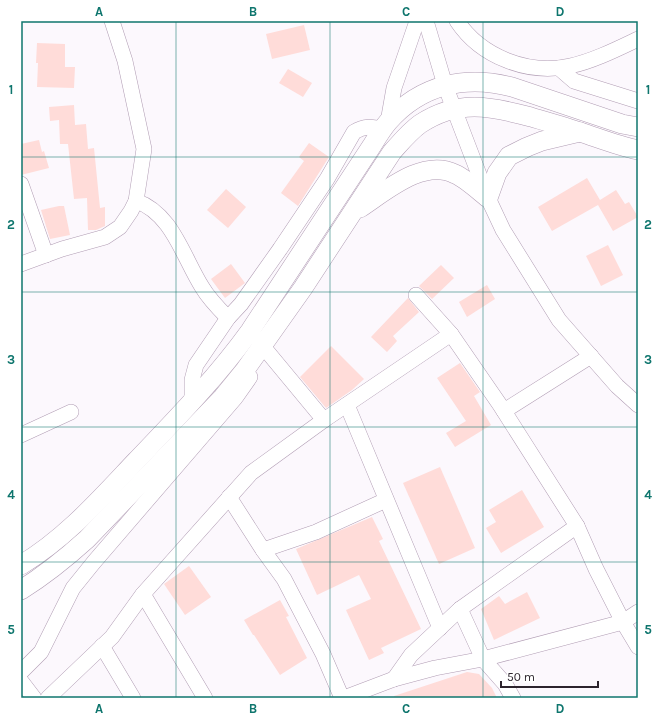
<svg xmlns="http://www.w3.org/2000/svg" width="659" height="719" viewBox="0 0 659 719" font-family="Karla,sans-serif">
<style>
.building{fill:#ffdcd9}
.lines{fill:none;stroke-linecap:round;stroke-linejoin:round}
.minor-casing{stroke:#b19db4;stroke-width:16}
.major-casing{stroke:#b19db4;stroke-width:20}
.minor{stroke:#fff;stroke-width:15}
.major{stroke:#fff;stroke-width:19}
.grid{fill:none;stroke:#0f766e;stroke-width:1;stroke-opacity:0.55}
.neatline{fill:none;stroke:#0f766e;stroke-width:1.5}
.grid-label{font-size:13px;text-anchor:middle;font-weight:bold;fill:#0f766e}
</style>
<rect width="100%" height="100%" fill="#fcf8fd"/>
<g class="building">
<path d="M304,25L310,50L272,59L266,34Z"/>
<path d="M37,43L65,44V67H75L74,88L37,87L38,63H36Z"/>
<path d="M288,69L312,83L303,97L279,83Z"/>
<path d="M74,105L75,125L86,124L88,149L94,148L100,208L105,207V226L96,230H88L87,198L74,199L68,144H60L59,120L50,121L49,107Z"/>
<path d="M39,140L42,152L44,151L49,168L21,175V144Z"/>
<path d="M309,143L329,157L298,206L281,193L304,161L299,157Z"/>
<path d="M587,178L600,200L616,190L625,204L629,202L638,217L613,231L598,205L552,231L538,207Z"/>
<path d="M226,189L246,207L228,228L207,210Z"/>
<path d="M59,206H64L70,235L50,239L41,210Z"/>
<path d="M608,245L623,275L601,286L586,256Z"/>
<path d="M231,264L245,283L225,298L211,279Z"/>
<path d="M441,265L454,278L432,299L419,286Z"/>
<path d="M487,285L495,299L467,317L459,302Z"/>
<path d="M408,298L419,312L393,336L397,341L387,352L371,337Z"/>
<path d="M331,346L364,379L352,390L326,408L300,377Z"/>
<path d="M460,363L480,392L474,396L491,425L455,447L446,433L466,421L437,378Z"/>
<path d="M440,467L475,548L439,564L403,483Z"/>
<path d="M522,490L544,527L501,553L486,528L496,522L489,510Z"/>
<path d="M372,517L383,539L379,541L421,629L381,648L384,653L369,660L346,610L371,599L359,575L317,595L296,549Z"/>
<path d="M189,566L211,597L185,615L164,584Z"/>
<path d="M527,592L540,618L494,640L481,609L499,596L505,604Z"/>
<path d="M280,600L289,616L286,617L307,658L280,675L254,635H253L244,620Z"/>
<path d="M467,672L479,674L492,688L497,698H394V696Z"/>
</g>
<g class="lines">
<defs>
<g id="minor">
<path d="M426,21L445,85L454,109L488,198L503,230L559,320L617,386L638,405"/>
<path d="M457,21C481,57 528,75 570,66C593,61 617,49 638,39"/>
<path d="M559,68L574,81L638,101"/>
<path d="M388,122L394,88L417,21"/>
<path d="M21,184L46,255"/>
<path d="M136,201C172,213 183,257 202,287C209,299 218,308 228,318"/>
<path d="M21,264L62,249L105,237L120,227L131,211L136,201L144,149L125,61L112,21"/>
<path d="M416,295L451,334L500,405L577,526L596,569L623,622L638,647"/>
<path d="M256,338L324,420"/>
<path d="M192,403V380L196,365L228,318L241,304L280,249L327,179L354,132C364,126 372,126 383,130"/>
<path d="M347,405L440,628"/>
<path d="M504,411L591,356"/>
<path d="M21,435L71,412"/>
<path d="M229,497L263,550L284,579L323,654L342,698"/>
<path d="M263,550L316,532L386,500"/>
<path d="M143,594L205,698"/>
<path d="M460,609L483,659L505,684L513,698"/>
<path d="M102,646L133,698"/>
<path d="M21,672L41,652L73,588L94,562L236,397L250,377"/>
<path d="M394,679L411,655L460,609L577,526"/>
<path d="M21,681L34,698"/>
<path d="M48,698L112,637L143,594L251,473L324,420L451,334"/>
<path d="M344,698L394,679L435,668L483,659L623,622L638,612"/>
</g>
<g id="major">
<path d="M360,208C386,191 423,158 455,174C465,178 479,191 488,198L497,173L509,156L527,147L542,141L580,132"/>
<path d="M21,565C66,538 100,499 136,461C176,419 216,378 250,331L371,147C376,139 382,129 388,122C421,84 466,75 512,87L622,124L638,127"/>
<path d="M21,590C45,575 66,558 87,539L223,397L245,370L303,288L392,152C401,142 409,132 420,124C458,99 490,106 531,117C548,122 566,127 583,133C601,139 619,146 638,150"/>
</g>
</defs>
<use href="#minor" class="minor-casing"/>
<use href="#major" class="major-casing"/>
<use href="#minor" class="minor"/>
<use href="#major" class="major"/>
</g>
<path class="grid" d="M176,21V698M330,21V698M483,21V698M21,157H638M21,292H638M21,427H638M21,562H638"/>
<rect width="659" height="719" fill="none" stroke="#ffffff" stroke-width="44"/>
<path d="M501 681v6h97v-6" fill="none" stroke="#2c242d" stroke-width="2"/>
<text x="507" y="681" font-size="12" fill="#2c242d" stroke="#ffffff" stroke-width="3" paint-order="stroke">50 m</text>
<rect x="22" y="22" width="615" height="675" class="neatline"/>
<g class="grid-label">
<text x="99" y="16">A</text>
<text x="253" y="16">B</text>
<text x="406" y="16">C</text>
<text x="560" y="16">D</text>
<text x="11" y="94">1</text>
<text x="648" y="94">1</text>
<text x="11" y="229">2</text>
<text x="648" y="229">2</text>
<text x="11" y="364">3</text>
<text x="648" y="364">3</text>
<text x="11" y="499">4</text>
<text x="648" y="499">4</text>
<text x="11" y="634">5</text>
<text x="648" y="634">5</text>
<text x="99" y="713">A</text>
<text x="253" y="713">B</text>
<text x="406" y="713">C</text>
<text x="560" y="713">D</text>
</g>
</svg>
